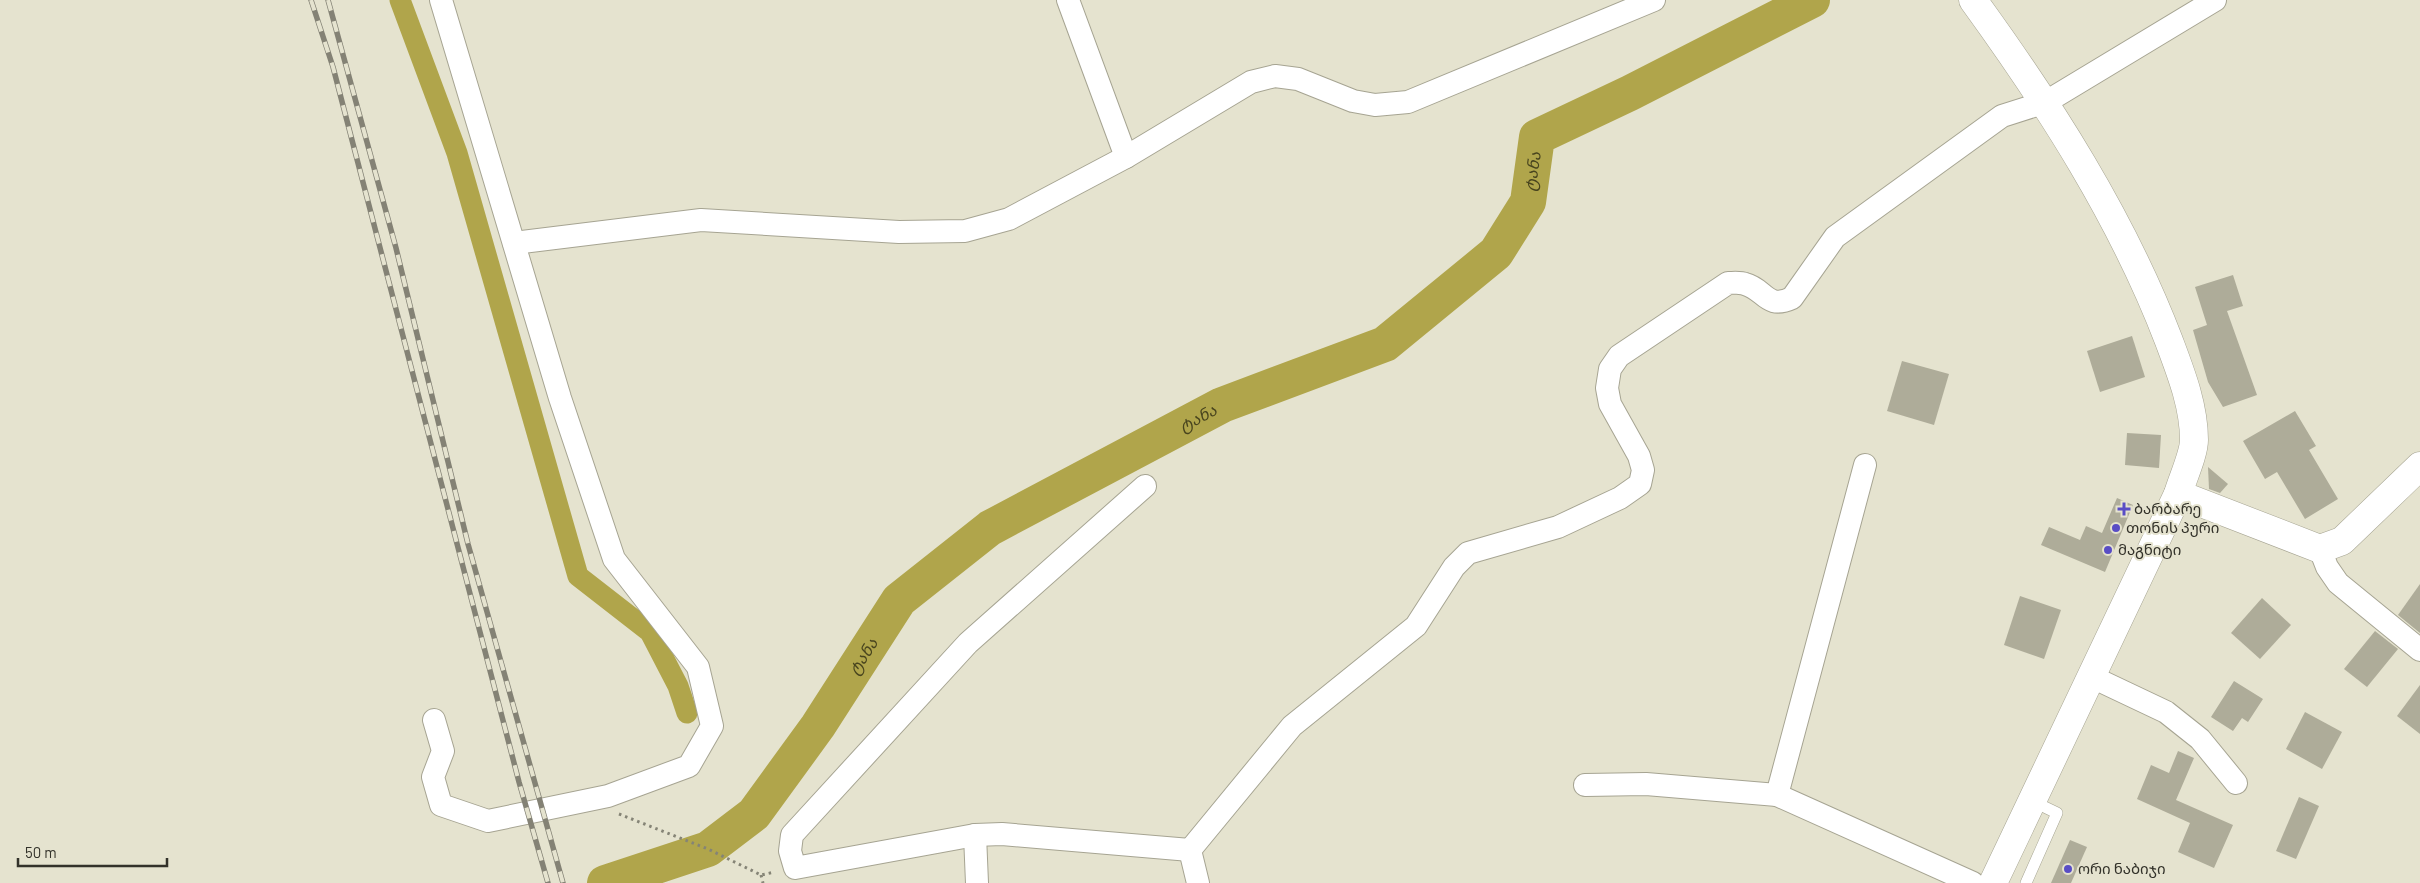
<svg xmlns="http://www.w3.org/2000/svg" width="2420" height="883" viewBox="0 0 2420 883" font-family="Barlow,'Noto Sans Georgian',sans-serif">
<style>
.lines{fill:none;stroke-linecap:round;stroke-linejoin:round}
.canal{stroke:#b0a54b;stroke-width:21}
.river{stroke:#b0a54b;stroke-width:36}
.building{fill:#aeac99}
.lane-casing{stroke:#a6a492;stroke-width:12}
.street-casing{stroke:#a6a492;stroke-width:24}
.secondary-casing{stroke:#a6a492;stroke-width:29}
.path{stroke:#858476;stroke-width:3;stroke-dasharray:2.5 4;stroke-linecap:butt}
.lane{stroke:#fff;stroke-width:11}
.street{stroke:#fff;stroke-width:22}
.secondary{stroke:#fff;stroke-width:28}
.rail-casing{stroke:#848275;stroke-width:5.5}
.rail{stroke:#e5e3cf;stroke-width:4;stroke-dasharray:11;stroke-linecap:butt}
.poi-dot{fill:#594dc5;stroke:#e5e3cf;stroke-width:2}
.labels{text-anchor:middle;stroke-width:4;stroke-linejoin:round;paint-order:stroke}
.poi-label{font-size:15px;fill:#33322a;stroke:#e5e3cf;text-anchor:start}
.water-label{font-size:16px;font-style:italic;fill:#48441e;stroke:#e5e3cf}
</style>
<rect width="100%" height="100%" fill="#e5e3cf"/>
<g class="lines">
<path class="canal" d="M400,0L457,153L578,576L650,632L678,686L687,713"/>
<path class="river" id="s1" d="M605,883L708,849L754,814L818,726L899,600L990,528L1222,405L1385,344L1496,253L1528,202L1537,137L1630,93L1812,0"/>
</g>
<g class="building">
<path d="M2233,275L2243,306L2227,311L2257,395L2223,407L2208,382L2193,330L2207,325L2195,287Z"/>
<path d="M2132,336L2145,377L2100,392L2087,351Z"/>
<path d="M1902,361L1949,374L1934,425L1887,411Z"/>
<path d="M2295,411L2316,446L2309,450L2338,499L2305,519L2277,472L2265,479L2243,441Z"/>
<path d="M2127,433L2161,435L2159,468L2125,465Z"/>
<path d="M2208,467L2228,484L2220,493L2209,489Z"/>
<path d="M2117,498L2133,505L2105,572L2041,545L2049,527L2080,540L2086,526L2102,533Z"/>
<path d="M2420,584V633L2398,615Z"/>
<path d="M2020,596L2061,610L2044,659L2004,645Z"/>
<path d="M2262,598L2291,625L2260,659L2231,633Z"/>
<path d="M2375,631L2398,649L2367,687L2344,669Z"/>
<path d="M2234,681L2263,699L2248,722L2242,718L2233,731L2211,717Z"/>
<path d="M2420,685V734L2397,716Z"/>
<path d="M2305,712L2342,732L2322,769L2286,749Z"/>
<path d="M2178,751L2194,758L2176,800L2233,825L2214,868L2178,852L2190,823L2137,799L2151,765L2169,773Z"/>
<path d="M2299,797L2319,806L2296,859L2276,851Z"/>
<path d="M2070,840L2087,847L2071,883H2051Z"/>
</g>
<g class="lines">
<defs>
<path id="lane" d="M2026,883L2057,813L2032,801"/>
<g id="street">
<path d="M1068,0L1126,157"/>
<path d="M514,243L701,220L899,232L965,231L1009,219L1126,157L1251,82L1275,76L1298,79L1353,101L1375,105L1408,102L1654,0"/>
<path d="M1865,465L1777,795L1973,883"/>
<path d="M1145,486L968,643L792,835L790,851L795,868L975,835L1002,834L1190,850"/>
<path d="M2320,549L2327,567L2338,583L2420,650"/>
<path d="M2090,676L2166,712L2200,739L2236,783"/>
<path d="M434,720L443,751L433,777L441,805L488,821L608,796L689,766L712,726L698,667L614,559L560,398L441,0"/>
<path d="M1585,785L1646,784L1777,795"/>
<path d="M975,835L977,883"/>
<path d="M1198,883L1190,850L1292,726L1416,626L1454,567L1468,553L1558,527L1620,498L1640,484L1643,470L1639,456L1610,404L1607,388L1610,369L1619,356L1728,283C1733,283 1740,282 1745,284C1765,289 1766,310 1792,298L1835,237L2002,116L2046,102L2215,0"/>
</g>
<g id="secondary">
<path d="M1973,0C2050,106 2122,218 2169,341C2181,373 2194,406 2194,440C2194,454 2182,480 2178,494L1993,883"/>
<path d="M2178,494L2320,549L2342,541L2420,466"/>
</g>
</defs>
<use href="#lane" class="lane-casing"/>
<use href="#street" class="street-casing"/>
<use href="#secondary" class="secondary-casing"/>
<g class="path">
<path d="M619,814L708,849L761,875L775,872"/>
<path d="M761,875L763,883"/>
</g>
<use href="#lane" class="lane"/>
<use href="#street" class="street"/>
<use href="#secondary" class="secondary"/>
<defs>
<g id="rail">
<path d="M311,0L333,67L519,782L548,883"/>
<path d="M328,0L396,248L468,544L563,883"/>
</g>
</defs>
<use href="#rail" class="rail-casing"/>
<use href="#rail" class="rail"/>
</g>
<g class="poi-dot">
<path d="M2121.5 501.5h5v5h5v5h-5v5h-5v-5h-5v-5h5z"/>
<circle cx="2116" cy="528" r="5"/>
<circle cx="2108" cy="550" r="5"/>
<circle cx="2068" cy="869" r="5"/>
</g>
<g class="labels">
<g class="poi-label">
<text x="2134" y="514">ბარბარე</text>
<text x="2126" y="533">თონის პური</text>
<text x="2118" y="555">მაგნიტი</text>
<text x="2078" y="874">ორი ნაბიჯი</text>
</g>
<g class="water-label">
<text dy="6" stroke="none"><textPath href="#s1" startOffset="1212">ტანა</textPath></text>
<text dy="6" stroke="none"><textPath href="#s1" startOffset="776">ტანა</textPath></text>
<text dy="6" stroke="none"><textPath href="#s1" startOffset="358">ტანა</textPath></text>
</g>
</g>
<path d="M18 858v8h149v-8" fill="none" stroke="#33322a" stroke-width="2.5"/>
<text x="25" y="858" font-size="15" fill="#33322a" stroke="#e5e3cf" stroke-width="4" paint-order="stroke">50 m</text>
</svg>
